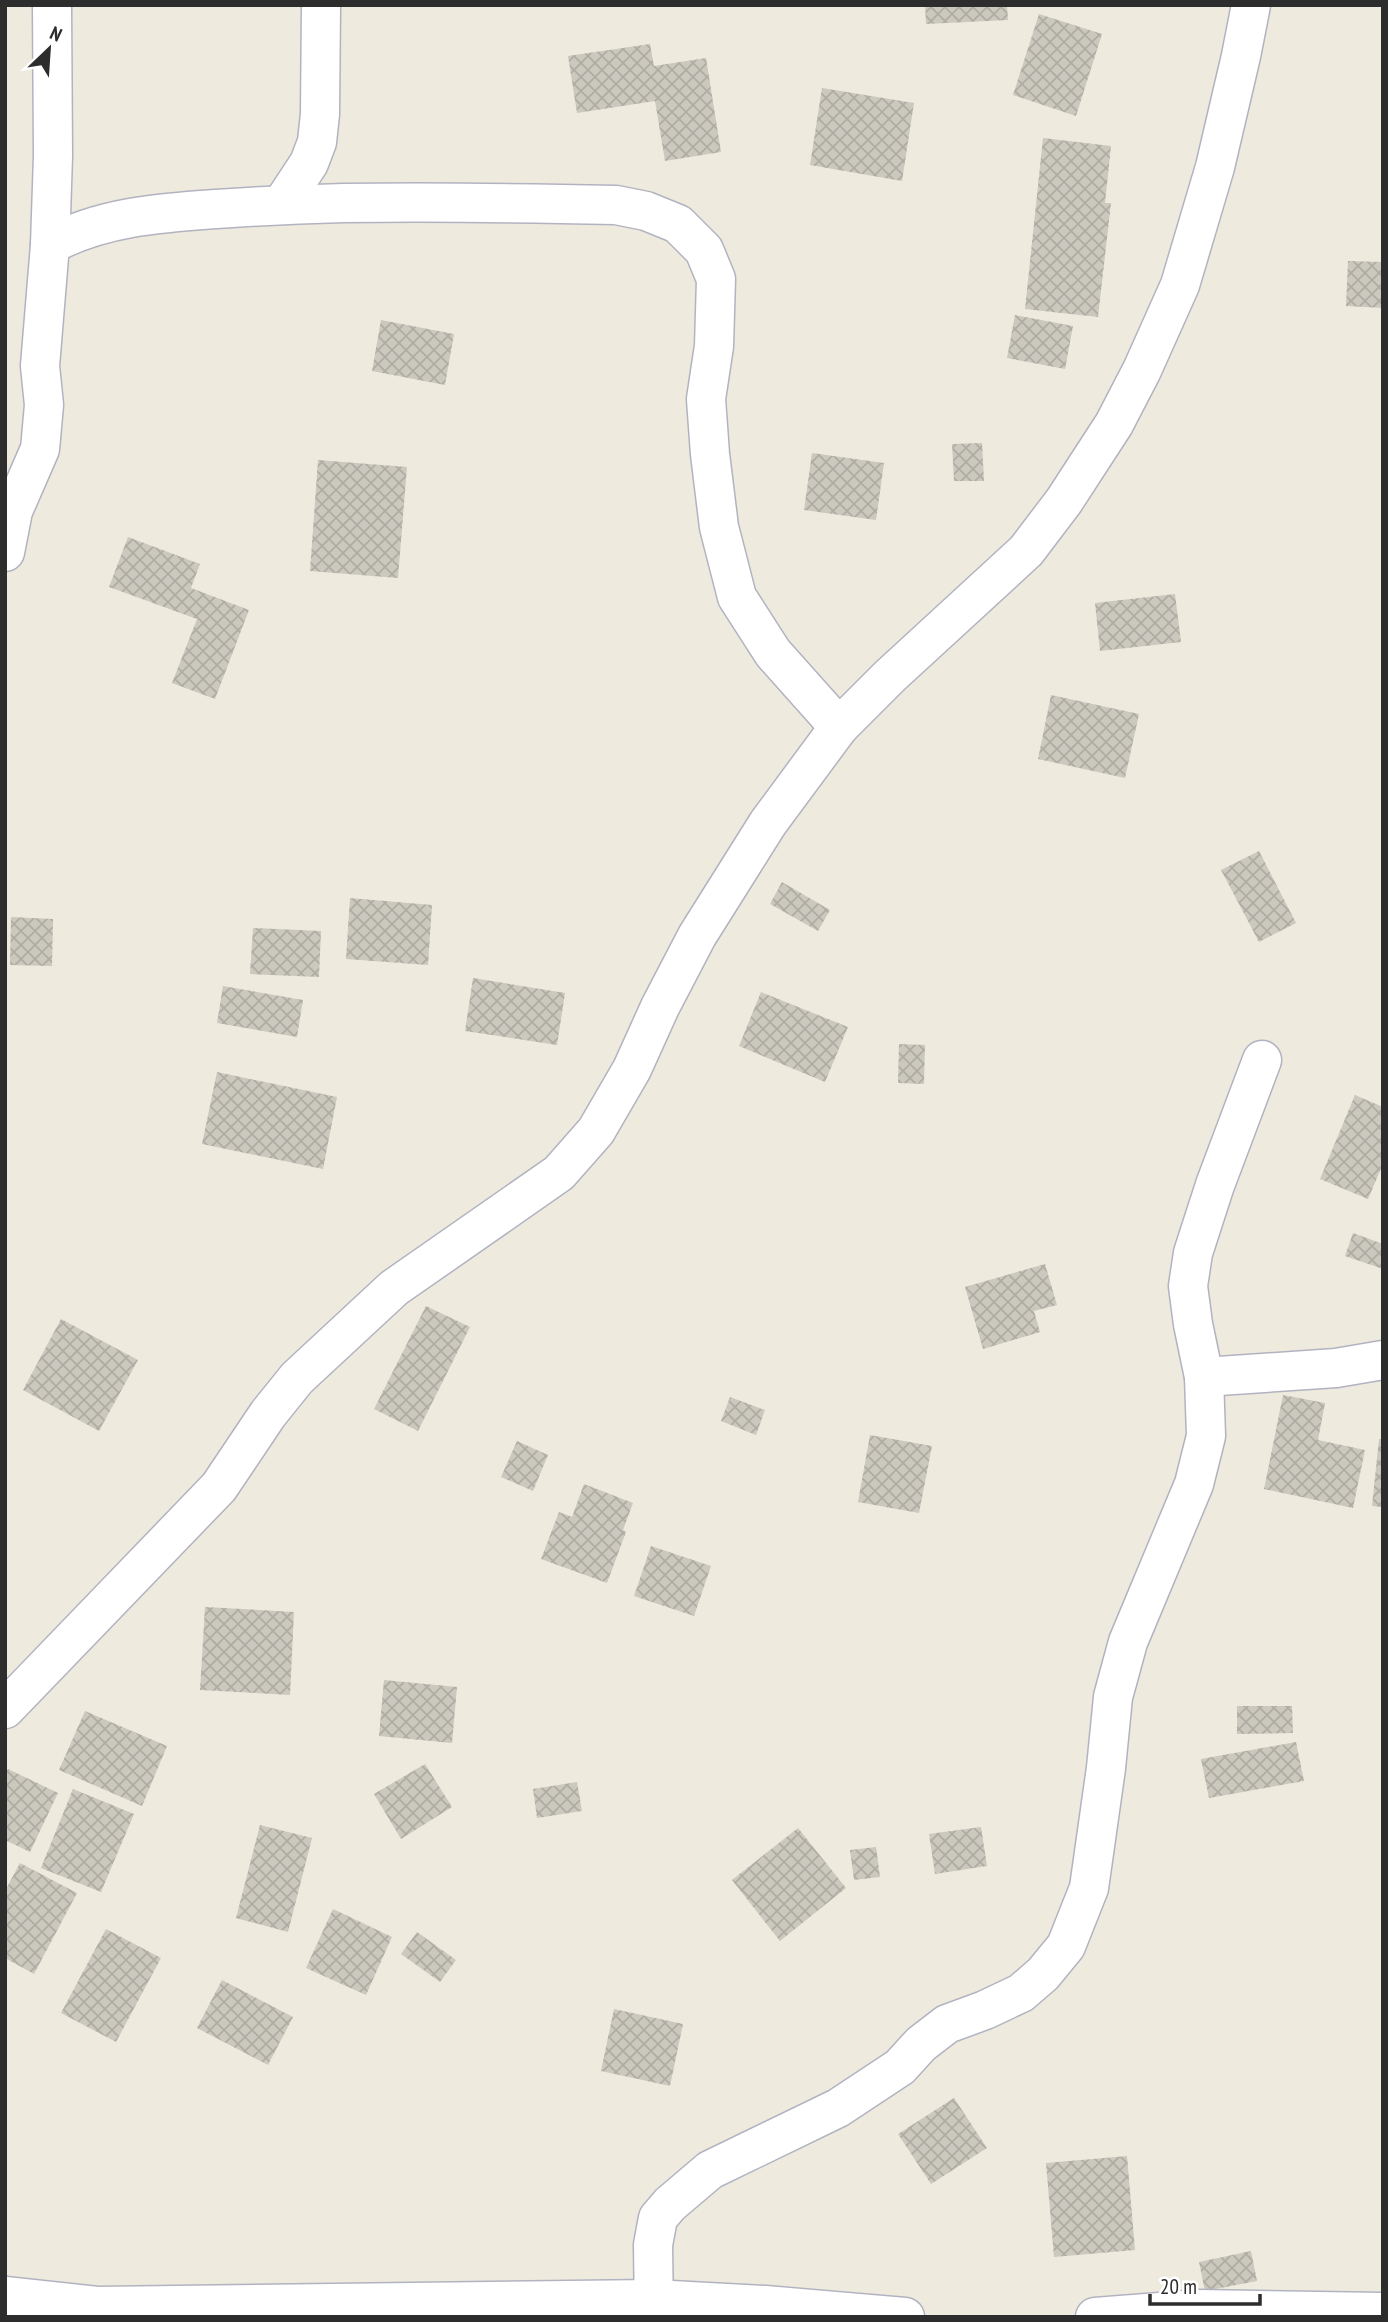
<svg xmlns="http://www.w3.org/2000/svg" width="1388" height="2322" viewBox="0 0 1388 2322" font-family="'PT Sans Narrow',sans-serif">
<style>
.building{fill:url(#building-cross-hatch)}
.lines{fill:none;stroke-linecap:round;stroke-linejoin:round}
.minor-casing{stroke:#b2b3c1;stroke-width:41}
.secondary-casing{stroke:#b2b3c1;stroke-width:41}
.minor{stroke:#fff;stroke-width:38}
.secondary{stroke:#fff;stroke-width:38}
</style>
<defs>
<pattern id="building-cross-hatch" width="8" height="8" patternUnits="userSpaceOnUse" patternTransform="scale(1.75)"><rect width="8" height="8" fill="#cbc8bd"/><path d="M0 0l8 8M0 8l8-8" fill="none" stroke="#afaca3"/></pattern>
</defs>
<rect width="100%" height="100%" fill="#efeade"/>
<g class="building">
<path d="M925,5H1007L1008,20L926,24Z"/>
<path d="M1039,14L1102,34L1076,116L1013,95Z"/>
<path d="M650,44L654,66L706,58L721,152L665,161L655,101L577,113L568,56Z"/>
<path d="M822,88L914,103L902,181L810,165Z"/>
<path d="M1043,138L1111,146L1105,203H1111L1098,317L1025,309Z"/>
<path d="M1348,261L1383,262V308L1346,306Z"/>
<path d="M1015,315L1073,326L1065,369L1007,358Z"/>
<path d="M381,320L454,334L445,385L372,371Z"/>
<path d="M982,443L984,481H954L952,444Z"/>
<path d="M812,453L884,463L876,520L804,510Z"/>
<path d="M318,460L407,467L398,578L310,571Z"/>
<path d="M128,537L200,564L191,588L249,610L215,699L172,683L197,619L109,587Z"/>
<path d="M1175,594L1181,642L1100,651L1095,603Z"/>
<path d="M1051,695L1139,714L1125,778L1038,759Z"/>
<path d="M1259,851L1296,923L1259,942L1221,870Z"/>
<path d="M782,882L830,910L818,931L770,904Z"/>
<path d="M350,898L432,905L428,965L346,959Z"/>
<path d="M11,917L53,919L52,966L10,965Z"/>
<path d="M253,928L321,931L319,977L250,974Z"/>
<path d="M473,978L565,993L557,1045L465,1031Z"/>
<path d="M223,986L303,1000L297,1037L217,1023Z"/>
<path d="M761,992L848,1027L825,1082L739,1046Z"/>
<path d="M899,1044L925,1045L924,1084L898,1083Z"/>
<path d="M217,1072L337,1097L323,1169L202,1144Z"/>
<path d="M1355,1095L1383,1107V1164L1368,1199L1320,1179Z"/>
<path d="M1353,1233L1383,1244V1269L1345,1256Z"/>
<path d="M1045,1264L1057,1305L1034,1311L1040,1332L983,1349L965,1287Z"/>
<path d="M426,1306L470,1327L418,1431L374,1409Z"/>
<path d="M61,1319L138,1360L99,1431L23,1390Z"/>
<path d="M1283,1395L1325,1403L1318,1440L1365,1450L1353,1508L1264,1489Z"/>
<path d="M730,1397L765,1410L756,1435L721,1421Z"/>
<path d="M870,1435L932,1446L919,1513L858,1502Z"/>
<path d="M1379,1439H1383V1507L1372,1506Z"/>
<path d="M517,1441L548,1455L533,1491L501,1477Z"/>
<path d="M584,1484L633,1503L623,1530L626,1532L607,1583L541,1559L559,1512L572,1517Z"/>
<path d="M651,1546L711,1566L694,1616L634,1596Z"/>
<path d="M205,1607L294,1612L290,1695L200,1690Z"/>
<path d="M384,1680L457,1687L452,1743L379,1736Z"/>
<path d="M1237,1706H1292L1293,1733L1237,1734Z"/>
<path d="M85,1711L167,1746L142,1806L59,1770Z"/>
<path d="M1296,1742L1304,1781L1209,1798L1201,1759Z"/>
<path d="M425,1764L452,1807L401,1839L374,1794Z"/>
<path d="M8,1769L58,1793L30,1852L5,1840V1774Z"/>
<path d="M577,1782L582,1811L537,1818L533,1789Z"/>
<path d="M73,1789L134,1814L101,1892L41,1868Z"/>
<path d="M260,1825L312,1838L288,1932L236,1918Z"/>
<path d="M981,1827L987,1866L935,1874L929,1834Z"/>
<path d="M798,1828L846,1888L780,1941L732,1880Z"/>
<path d="M876,1847L880,1877L854,1880L850,1850Z"/>
<path d="M20,1863L77,1893L34,1974L5,1958V1891Z"/>
<path d="M333,1909L392,1937L366,1995L306,1968Z"/>
<path d="M106,1929L161,1958L116,2042L61,2013Z"/>
<path d="M417,1932L456,1960L440,1982L401,1954Z"/>
<path d="M222,1980L293,2017L268,2065L197,2028Z"/>
<path d="M614,2009L683,2024L670,2086L601,2071Z"/>
<path d="M954,2098L987,2148L931,2184L898,2134Z"/>
<path d="M1127,2156L1135,2250L1054,2257L1046,2163Z"/>
<path d="M1251,2251L1257,2281L1205,2291L1199,2262Z"/>
</g>
<g class="lines">
<defs>
<g id="minor">
<path d="M282,204L309,163L317,142L320,114L321,5"/>
<path d="M50,245C101,217 159,213 216,209C259,206 301,204 344,203C435,202 526,203 616,205L646,211L678,224L704,250L716,279L714,346L706,399L710,454L719,527L737,597L773,653L839,727"/>
<path d="M5,552L13,511L40,449L44,405L40,366L50,245L53,156L52,5"/>
<path d="M1204,1377L1336,1368L1383,1360"/>
<path d="M5,1709L219,1487L268,1414L297,1378L394,1288L559,1173L596,1131L632,1069L660,1007L697,936L768,823L839,727L890,676L1026,551L1064,501L1114,424L1142,370L1180,285L1215,167L1241,56L1251,5"/>
<path d="M654,2317L653,2245L658,2218L670,2204L710,2170L838,2108L900,2067L921,2044L947,2024L985,2010L1021,1993L1043,1974L1066,1946L1089,1888L1106,1768L1113,1697L1128,1642L1194,1484L1206,1436L1204,1377L1193,1324L1188,1286L1193,1253L1215,1185L1262,1060"/>
</g>
<g id="secondary">
<path d="M5,2296L97,2306L653,2299L765,2305L905,2317"/>
<path d="M1095,2317L1198,2309L1383,2312"/>
</g>
</defs>
<use href="#minor" class="minor-casing"/>
<use href="#secondary" class="secondary-casing"/>
<use href="#minor" class="minor"/>
<use href="#secondary" class="secondary"/>
</g>
<rect width="1388" height="2322" fill="none" stroke="#2d2d2d" stroke-width="14"/>
<g transform="translate(49 49) rotate(25)" stroke="#ffffff" stroke-width="5" paint-order="stroke">
<path d="M0-5L12 26L0 18L-12 26Z" fill="#2d2d2d"/>
<text y="-10" font-size="19" font-weight="bold" text-anchor="middle" fill="#2d2d2d">N</text>
</g>
<path d="M1150 2294v10h110v-10" fill="none" stroke="#2d2d2d" stroke-width="3.5"/>
<text x="1160" y="2294" font-size="21" fill="#2d2d2d" stroke="#ffffff" stroke-width="5" paint-order="stroke">20 m</text>
</svg>
